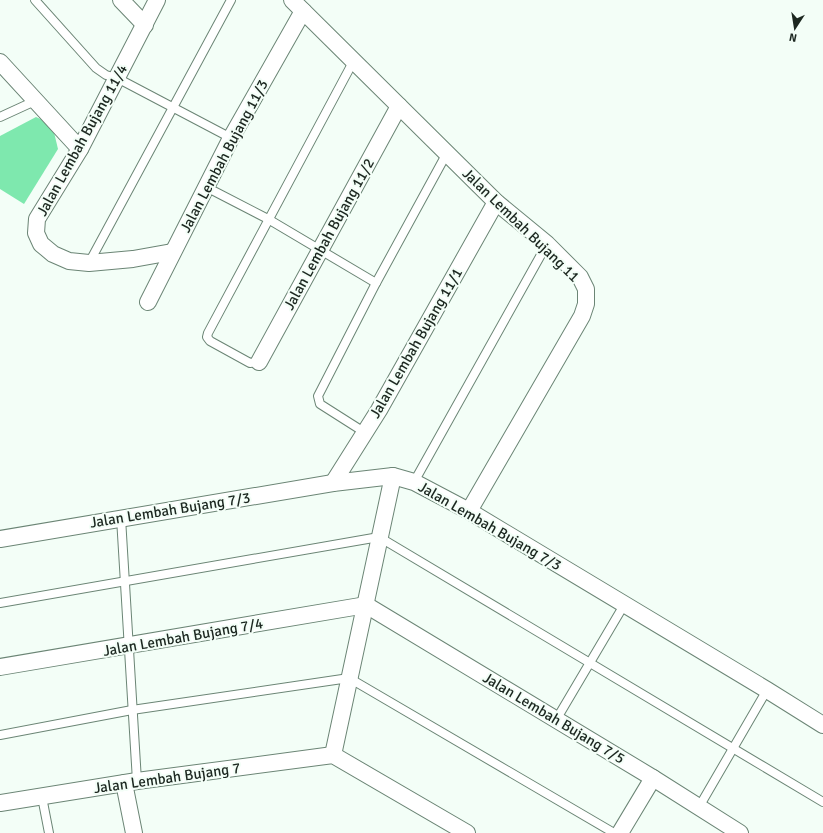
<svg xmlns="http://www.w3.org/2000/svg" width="823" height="833" viewBox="0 0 823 833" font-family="Signika,sans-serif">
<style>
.water{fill:#7ee8ae}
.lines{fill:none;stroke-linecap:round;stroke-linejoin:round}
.service-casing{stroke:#6b8575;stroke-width:10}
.minor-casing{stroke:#6b8575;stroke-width:18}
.service{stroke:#fff;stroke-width:8}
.minor{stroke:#fff;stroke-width:16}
.labels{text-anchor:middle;stroke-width:4;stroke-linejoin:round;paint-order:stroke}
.street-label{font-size:15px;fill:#1c2720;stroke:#f3fef7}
</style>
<rect width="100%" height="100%" fill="#f3fef7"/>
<path class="water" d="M36,117L52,124L58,149L24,204L0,189V136Z"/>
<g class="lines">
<defs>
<g id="service">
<path d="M35,0L96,68L106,75L117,78L231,138"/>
<path d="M0,117L37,100"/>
<path d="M206,187L268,219L376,283"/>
<path d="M89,263L231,0"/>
<path d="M259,362L250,363L210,341L207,337L208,333L353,62"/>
<path d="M364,432L320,404L318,396L376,283L447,153"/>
<path d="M414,482L547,244"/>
<path d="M121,518L137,781"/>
<path d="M0,603L379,537L823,802"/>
<path d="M556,720L624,605"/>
<path d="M0,735L132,710L349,678L614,833"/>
<path d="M42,797L49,833"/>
<path d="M699,807L767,690"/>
</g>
<g id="minor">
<path d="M121,0L145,25"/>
<path d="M157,0L80,149L37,219L36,233L41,244L53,254L69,261L89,263L133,259L172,252"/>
<path d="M292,0L496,202L547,244L580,277L586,289V304L582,316L469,511"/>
<path d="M0,62L80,149"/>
<path d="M148,302L231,138L303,11"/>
<path d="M259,362L399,106"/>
<path d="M333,483L379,410L496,202"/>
<path d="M0,539L333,483L393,476L414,482L469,511L767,690L823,725"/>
<path d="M0,667L366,605L653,778L740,833"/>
<path d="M333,755L393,476"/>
<path d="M124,783L134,833"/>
<path d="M0,803L137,781L333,755L467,833"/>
<path d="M620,833L653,778"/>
</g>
</defs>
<use href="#service" class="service-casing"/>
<use href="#minor" class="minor-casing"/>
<use href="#service" class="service"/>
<use href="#minor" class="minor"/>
</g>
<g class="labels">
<g class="street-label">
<text transform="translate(82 140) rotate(-61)" y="5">Jalan Lembah Bujang 11/4</text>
<text transform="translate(224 156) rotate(-62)" y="5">Jalan Lembah Bujang 11/3</text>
<text transform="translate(521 225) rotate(44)" y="5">Jalan Lembah Bujang 11</text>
<text transform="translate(329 234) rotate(-61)" y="5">Jalan Lembah Bujang 11/2</text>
<text transform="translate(416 343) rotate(-60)" y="5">Jalan Lembah Bujang 11/1</text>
<text transform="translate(170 510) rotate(-9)" y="5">Jalan Lembah Bujang 7/3</text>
<text transform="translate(490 526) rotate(30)" y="5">Jalan Lembah Bujang 7/3</text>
<text transform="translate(183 637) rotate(-10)" y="5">Jalan Lembah Bujang 7/4</text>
<text transform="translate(554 718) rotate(31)" y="5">Jalan Lembah Bujang 7/5</text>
<text transform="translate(167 778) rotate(-8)" y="5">Jalan Lembah Bujang 7</text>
</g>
</g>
<g transform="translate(795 28) rotate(192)" stroke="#f3fef7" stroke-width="3" paint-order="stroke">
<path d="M0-3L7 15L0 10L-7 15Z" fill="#1c2720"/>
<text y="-6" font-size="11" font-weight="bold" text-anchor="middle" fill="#1c2720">N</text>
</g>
</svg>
